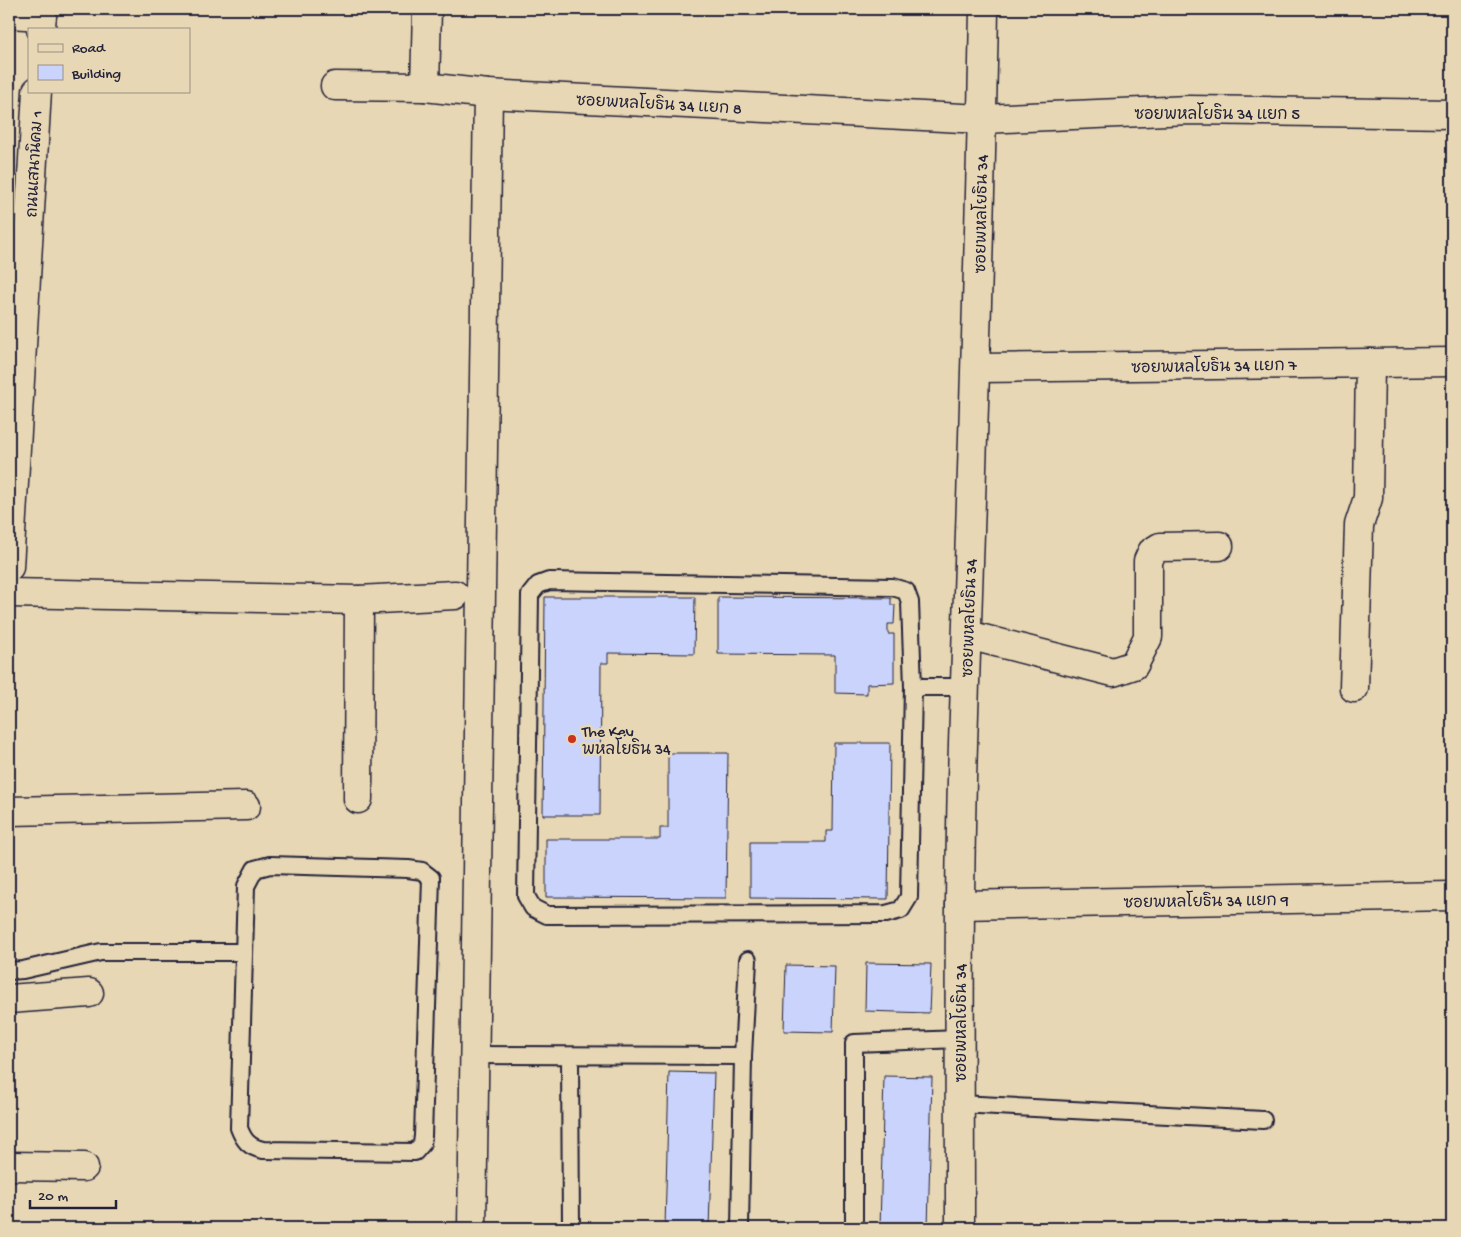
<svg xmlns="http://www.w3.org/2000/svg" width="1461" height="1237" viewBox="0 0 1461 1237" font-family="'Gochi Hand','Playpen Sans Thai',sans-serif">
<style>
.building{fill:#cad3fb;stroke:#22223b}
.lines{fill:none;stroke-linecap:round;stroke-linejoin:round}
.service-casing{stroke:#22223b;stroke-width:20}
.minor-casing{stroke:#22223b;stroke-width:31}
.tertiary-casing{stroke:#22223b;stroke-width:31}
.service{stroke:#e8d7b4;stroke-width:16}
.minor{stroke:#e8d7b4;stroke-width:28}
.tertiary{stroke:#e8d7b4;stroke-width:28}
.poi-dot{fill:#c8321e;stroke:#e8d7b4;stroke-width:2}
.labels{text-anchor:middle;stroke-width:5;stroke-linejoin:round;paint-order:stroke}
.street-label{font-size:16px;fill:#22223b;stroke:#e8d7b4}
.poi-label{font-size:16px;fill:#22223b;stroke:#e8d7b4;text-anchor:start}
</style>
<rect width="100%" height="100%" fill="#e8d7b4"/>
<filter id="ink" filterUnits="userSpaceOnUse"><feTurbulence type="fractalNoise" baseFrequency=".02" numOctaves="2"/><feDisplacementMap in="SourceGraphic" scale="10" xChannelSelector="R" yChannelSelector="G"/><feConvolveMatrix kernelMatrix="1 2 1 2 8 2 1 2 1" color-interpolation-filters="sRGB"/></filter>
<g filter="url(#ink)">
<g class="building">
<path d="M545,597H695L694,654L608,653V663H601L600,815H543Z"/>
<path d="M718,597L891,598V605H895L894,624H888V634H894V683L867,684V694L835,693V655L718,654Z"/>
<path d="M834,743H890L888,899L750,898V842H826V831H833Z"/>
<path d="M668,753H728L726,898L546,897V839H660V828H668Z"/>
<path d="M866,963L931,964L929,1013L865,1011Z"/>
<path d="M786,965L835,966L833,1032L784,1031Z"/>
<path d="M669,1072L714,1073L709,1228H665Z"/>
<path d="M884,1076L932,1077L928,1228H880Z"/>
</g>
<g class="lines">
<defs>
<g id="service">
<path d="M549,581L892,587L906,591L910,602L913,687L909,897L901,910L886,914L547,915L533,908L526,896L530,595L538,585Z"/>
<path d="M913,687H966"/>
<path d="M270,865L408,869L422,871L431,878L423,1136L422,1144L415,1152L263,1150C249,1147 244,1141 239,1128L246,886L255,869Z"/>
<path d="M9,971L23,970L101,952H244"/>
<path d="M475,1055L743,1056L740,1228"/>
<path d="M570,1056L571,1228"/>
<path d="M743,1056L748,960"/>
<path d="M960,1104L1263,1120"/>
<path d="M854,1228V1043L960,1039"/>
</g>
<g id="minor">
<path d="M9,14L42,16"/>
<path d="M335,86L425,87L488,94L982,119L1189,110L1452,114"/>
<path d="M425,87L427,9"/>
<path d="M977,368L1452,362"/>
<path d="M9,593L359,600L455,595"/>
<path d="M968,635L1113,672L1134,665L1148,637V561L1152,552L1160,547L1219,546"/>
<path d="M1354,688L1359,525L1368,498L1370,363"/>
<path d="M358,799L359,600"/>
<path d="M9,811L246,806"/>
<path d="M960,905L1452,896"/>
<path d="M9,999L89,993"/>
<path d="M9,1166L84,1167"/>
<path d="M472,1228L488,94"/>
<path d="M960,1228C960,1067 958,905 963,744C971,499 980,254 984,9"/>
</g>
<g id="tertiary">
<path d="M41,29L42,9"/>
<path d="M9,567L37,91"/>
</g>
</defs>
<use href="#service" class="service-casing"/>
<use href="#minor" class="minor-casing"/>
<use href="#tertiary" class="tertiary-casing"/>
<use href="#service" class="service"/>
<use href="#minor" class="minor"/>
<use href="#tertiary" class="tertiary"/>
</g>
</g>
<circle class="poi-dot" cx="572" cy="739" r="5"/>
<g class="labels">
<g class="street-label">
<text transform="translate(659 103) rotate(3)" y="6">ซอยพหลโยธิน 34 แยก 8</text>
<text x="1217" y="119">ซอยพหลโยธิน 34 แยก 5</text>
<text transform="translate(33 164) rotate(-87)" y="6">ถนนเสนานิคม 1</text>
<text transform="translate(980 214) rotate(-89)" y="6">ซอยพหลโยธิน 34</text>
<text transform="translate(1214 365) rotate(-1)" y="6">ซอยพหลโยธิน 34 แยก 7</text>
<text transform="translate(968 618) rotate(-88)" y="6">ซอยพหลโยธิน 34</text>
<text transform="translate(1206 900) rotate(-1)" y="6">ซอยพหลโยธิน 34 แยก 9</text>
<text transform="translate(960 1023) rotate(-90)" y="6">ซอยพหลโยธิน 34</text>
</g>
<g class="poi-label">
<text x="582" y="736">The Key<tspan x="582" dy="18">พหลโยธิน 34</tspan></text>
</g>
</g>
<rect width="1461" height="1237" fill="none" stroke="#e8d7b4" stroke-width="30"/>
<rect x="15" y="15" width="1431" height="1207" fill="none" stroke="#22223b" stroke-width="2" filter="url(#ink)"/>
<rect x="28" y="28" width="162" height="65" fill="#e8d7b4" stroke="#998f84"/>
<rect x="38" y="44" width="25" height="8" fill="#e8d7b4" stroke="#998f84"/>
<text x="72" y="52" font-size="15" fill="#22223b">Road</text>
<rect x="38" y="65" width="25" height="15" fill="#cad3fb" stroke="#998f84"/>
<text x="72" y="78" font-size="15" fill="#22223b">Building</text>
<path d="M30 1200v8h86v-8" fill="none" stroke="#22223b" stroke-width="2.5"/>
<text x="38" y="1200" font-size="15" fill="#22223b" stroke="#e8d7b4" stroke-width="4" paint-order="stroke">20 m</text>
</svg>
